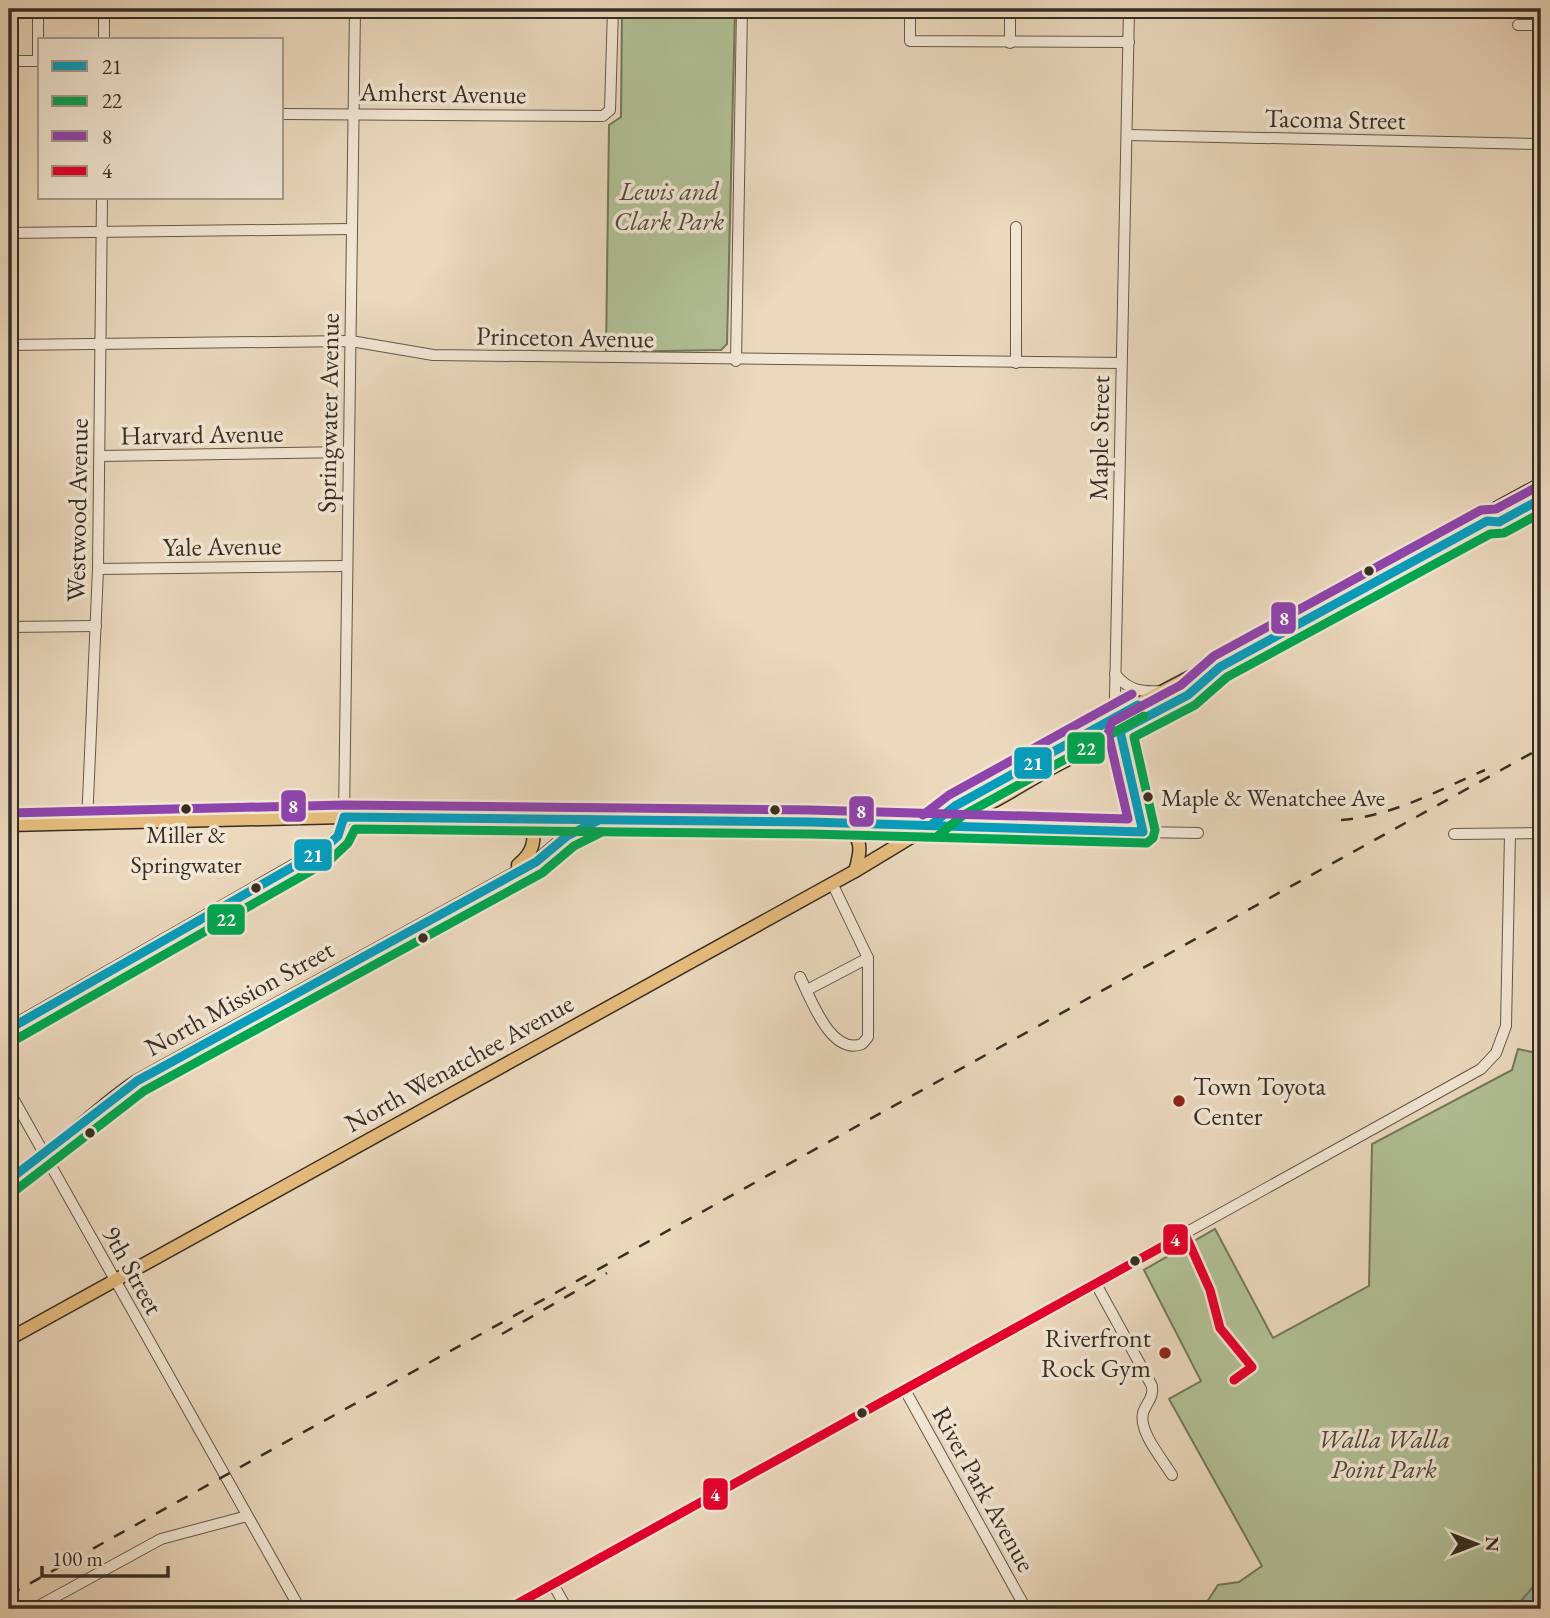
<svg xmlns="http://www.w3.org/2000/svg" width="1550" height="1618" viewBox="0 0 1550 1618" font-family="'EB Garamond',serif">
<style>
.green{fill:#b1c096;stroke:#74775c;stroke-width:2}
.water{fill:#99baad;stroke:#728276;stroke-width:2}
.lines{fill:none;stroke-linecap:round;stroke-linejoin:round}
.minor-casing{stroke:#64584a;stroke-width:12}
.major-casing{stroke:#372e23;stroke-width:15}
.minor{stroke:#f2e6d4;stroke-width:10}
.major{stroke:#e6bc7e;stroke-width:12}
.rail{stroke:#372e23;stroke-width:2.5;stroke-dasharray:12 12;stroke-linecap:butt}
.bus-1-casing{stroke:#f2e6d4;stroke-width:14}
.bus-2-casing{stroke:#f2e6d4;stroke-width:14}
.bus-3-casing{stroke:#f2e6d4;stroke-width:14}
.bus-4-casing{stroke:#f2e6d4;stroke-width:14}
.bus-1{stroke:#069dbd;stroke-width:9}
.bus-2{stroke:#00a651;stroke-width:9}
.bus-3{stroke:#8e44ad;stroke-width:9}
.bus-4{stroke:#e4002b;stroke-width:9}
.bus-dot{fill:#372e23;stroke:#f2e6d4;stroke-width:2.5}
.poi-dot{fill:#8f2418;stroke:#f2e6d4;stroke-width:2.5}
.labels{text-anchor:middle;stroke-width:7;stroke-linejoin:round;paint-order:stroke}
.bus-label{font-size:24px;fill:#372e23;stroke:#f2e6d4;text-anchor:start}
.street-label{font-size:26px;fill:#372e23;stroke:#f2e6d4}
.park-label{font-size:26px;font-style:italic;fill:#4f4b3a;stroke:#f2e6d4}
.poi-label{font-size:26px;fill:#372e23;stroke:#f2e6d4;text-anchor:start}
.line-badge{stroke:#f2e6d4;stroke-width:2.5}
.badge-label{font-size:19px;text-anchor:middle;font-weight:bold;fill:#fff}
</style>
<rect width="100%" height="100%" fill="#ebd8bd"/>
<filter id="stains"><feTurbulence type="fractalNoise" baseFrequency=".00286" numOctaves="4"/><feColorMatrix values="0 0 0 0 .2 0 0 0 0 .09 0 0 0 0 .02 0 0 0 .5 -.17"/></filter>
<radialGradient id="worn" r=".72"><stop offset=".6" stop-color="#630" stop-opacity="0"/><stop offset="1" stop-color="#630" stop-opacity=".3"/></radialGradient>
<g class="green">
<path d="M622,9H735L727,344L721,350L606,352L609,125L621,117Z"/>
<path d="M1518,1049L1541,1054V1578L1514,1609H1190L1205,1605L1218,1585L1239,1582L1262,1566L1169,1399L1201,1381L1144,1270L1215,1229L1273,1338L1369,1286L1372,1144L1512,1070Z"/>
</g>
<path class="water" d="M1541,1578V1609H1514Z"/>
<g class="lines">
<defs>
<g id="minor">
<path d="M594,9H613"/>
<path d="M910,9V41L1129,42"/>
<path d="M1129,9L1115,697L1143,832"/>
<path d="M1518,25H1541"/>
<path d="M104,40V9"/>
<path d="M1010,43V9"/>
<path d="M9,61H40"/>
<path d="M38,61V9"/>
<path d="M282,114L603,116L610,110L613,9"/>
<path d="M1128,135L1541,144"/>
<path d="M1016,227V363"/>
<path d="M9,233L352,229"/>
<path d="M9,345L351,341L433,355L1121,363"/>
<path d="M736,361L742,9"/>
<path d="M100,456L348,452"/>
<path d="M98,569L346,566"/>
<path d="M9,627L96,626"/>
<path d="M1115,674C1129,691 1141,692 1162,691"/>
<path d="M344,817L355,9"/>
<path d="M87,823L98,569L102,198"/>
<path d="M939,826L975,829L1198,833"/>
<path d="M1454,834L1541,833"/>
<path d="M800,977C811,999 831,1056 862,1044L868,1037V958L832,883"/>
<path d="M807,990L868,958"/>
<path d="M9,1091L300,1609"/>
<path d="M1096,1284L1152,1386C1154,1398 1146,1403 1143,1413C1138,1431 1163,1460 1172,1475"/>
<path d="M905,1390L1026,1609"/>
<path d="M553,1584L567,1609"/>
<path d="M33,1609L161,1539L247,1516"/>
<path d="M508,1609L1481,1069L1496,1053L1506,1026L1510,834"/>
</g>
<g id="major">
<path d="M1487,521L1499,522L1541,499"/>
<path d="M846,823C862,840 862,849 855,871"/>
<path d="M9,825L344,817L931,825C978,816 1016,787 1057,765C1111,736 1176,712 1219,668"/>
<path d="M518,865C535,851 534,841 534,820"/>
<path d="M9,1029L324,849C336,840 344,833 344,817"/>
<path d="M9,1180C56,1152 92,1111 137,1081L536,862L567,836L593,823"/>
<path d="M9,1339L855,871L931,825L955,806L1102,723L1196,674L1220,667L1265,644L1487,521L1493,510L1541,484"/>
</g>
</defs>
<use href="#minor" class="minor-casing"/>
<use href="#major" class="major-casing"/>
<use href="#minor" class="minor"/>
<use href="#major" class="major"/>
<g class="rail">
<path d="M1341,820C1393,816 1439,790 1485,770"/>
<path d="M502,1334L607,1273"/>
<path d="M9,1595L1541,748"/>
</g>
<defs>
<g id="bus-1">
<path d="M931,825L955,806L1138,705"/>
<path d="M9,1029L324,849L338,836L344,817L810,822L1143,832L1120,731L1188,695L1220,667L1487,521L1499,522L1541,499"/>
<path d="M9,1180L137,1081L536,862L567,836L597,821"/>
</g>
<g id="bus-2">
<path d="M939,835L962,816L1144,716"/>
<path d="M15,1040L330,860L348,843L355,829L810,834L1147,843L1153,838L1155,830L1134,737L1195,705L1227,677L1490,534L1504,533L1541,513"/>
<path d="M16,1190L144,1091L542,873L574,846L602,832"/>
</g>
<g id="bus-3">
<path d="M9,813L344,805L810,810L1128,819L1108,733L1112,722L1181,685L1214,656L1481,510L1496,509L1535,488"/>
<path d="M923,815L949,795L1132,694"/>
</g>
<path id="bus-4" d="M508,1609L1185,1234L1210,1290L1220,1328L1252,1367L1234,1380"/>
</defs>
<use href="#bus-1" class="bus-1-casing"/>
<use href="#bus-2" class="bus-2-casing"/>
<use href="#bus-3" class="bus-3-casing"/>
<use href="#bus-4" class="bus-4-casing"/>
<use href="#bus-1" class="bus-1"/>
<use href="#bus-2" class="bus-2"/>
<use href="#bus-3" class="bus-3"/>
<use href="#bus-4" class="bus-4"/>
</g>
<g class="bus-dot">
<circle cx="1369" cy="571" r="6"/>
<circle cx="1148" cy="797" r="6"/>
<circle cx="186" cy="809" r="6"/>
<circle cx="775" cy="810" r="6"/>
<circle cx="256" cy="888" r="6"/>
<circle cx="423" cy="938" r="6"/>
<circle cx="90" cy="1133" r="6"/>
<circle cx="1135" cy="1261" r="6"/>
<circle cx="862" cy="1413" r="6"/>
</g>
<g class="poi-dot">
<circle cx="1179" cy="1101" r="7"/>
<circle cx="1165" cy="1353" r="7"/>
</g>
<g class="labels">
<g class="bus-label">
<text x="1161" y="806">Maple &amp; Wenatchee Ave</text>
<text x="186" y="843" text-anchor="middle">Miller &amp;<tspan x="186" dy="30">Springwater</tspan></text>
</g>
<g class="street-label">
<text transform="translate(443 93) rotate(1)" y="9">Amherst Avenue</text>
<text transform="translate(1335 119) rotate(1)" y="9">Tacoma Street</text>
<text transform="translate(565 337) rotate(1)" y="9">Princeton Avenue</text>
<text transform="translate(328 413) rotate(-89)" y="9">Springwater Avenue</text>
<text transform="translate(202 434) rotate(-1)" y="9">Harvard Avenue</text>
<text transform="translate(1099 438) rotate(-89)" y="9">Maple Street</text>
<text transform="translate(77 510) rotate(-89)" y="9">Westwood Avenue</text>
<text transform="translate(222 546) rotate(-1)" y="9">Yale Avenue</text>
<text transform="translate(239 998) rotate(-29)" y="9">North Mission Street</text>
<text transform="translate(459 1063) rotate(-29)" y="9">North Wenatchee Avenue</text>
<text transform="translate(133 1270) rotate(61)" y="9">9th Street</text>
<text transform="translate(984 1489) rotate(61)" y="9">River Park Avenue</text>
</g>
<g class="park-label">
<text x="669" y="200">Lewis and<tspan x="669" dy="30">Clark Park</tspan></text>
<text x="1384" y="1448">Walla Walla<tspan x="1384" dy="30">Point Park</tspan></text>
</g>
<g class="poi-label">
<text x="1193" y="1095">Town Toyota<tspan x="1193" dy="30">Center</tspan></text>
<text x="1151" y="1347" text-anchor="end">Riverfront<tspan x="1151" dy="30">Rock Gym</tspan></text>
</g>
</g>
<g class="line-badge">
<rect x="1270" y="601" width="27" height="34" rx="7" fill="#8e44ad"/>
<rect x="1066" y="731" width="40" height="34" rx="7" fill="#00a651"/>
<rect x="1013" y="746" width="40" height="34" rx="7" fill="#069dbd"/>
<rect x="280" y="789" width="27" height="34" rx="7" fill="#8e44ad"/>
<rect x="848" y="795" width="27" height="33" rx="7" fill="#8e44ad"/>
<rect x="293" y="838" width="40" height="34" rx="7" fill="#069dbd"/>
<rect x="206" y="903" width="40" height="33" rx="7" fill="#00a651"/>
<rect x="1162" y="1223" width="27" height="33" rx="7" fill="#e4002b"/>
<rect x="702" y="1477" width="27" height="34" rx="7" fill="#e4002b"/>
</g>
<g class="badge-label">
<text x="1284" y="625">8</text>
<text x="1086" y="755">22</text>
<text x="1033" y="770">21</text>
<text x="293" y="813">8</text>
<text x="861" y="818">8</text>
<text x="313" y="862">21</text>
<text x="226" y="926">22</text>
<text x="1175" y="1246">4</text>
<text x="715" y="1501">4</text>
</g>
<rect width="1550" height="1618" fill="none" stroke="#ebd8bd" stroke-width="35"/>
<rect x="10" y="10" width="1529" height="1597" fill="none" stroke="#372e23" stroke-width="3.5"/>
<rect x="18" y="18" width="1515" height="1583" fill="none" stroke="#372e23" stroke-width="2"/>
<rect x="38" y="38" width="245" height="161" fill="#f2e6d4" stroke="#a79c8d" stroke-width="2"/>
<rect x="52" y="61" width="35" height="10" fill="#069dbd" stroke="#a79c8d" stroke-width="2"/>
<text x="102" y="74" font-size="21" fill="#372e23">21</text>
<rect x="52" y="96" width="35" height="10" fill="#00a651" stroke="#a79c8d" stroke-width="2"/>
<text x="102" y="108" font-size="21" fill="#372e23">22</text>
<rect x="52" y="131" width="35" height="10" fill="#8e44ad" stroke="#a79c8d" stroke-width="2"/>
<text x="102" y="144" font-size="21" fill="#372e23">8</text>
<rect x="52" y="166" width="35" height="10" fill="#e4002b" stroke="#a79c8d" stroke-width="2"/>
<text x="102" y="178" font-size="21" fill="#372e23">4</text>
<g transform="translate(1476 1544) rotate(90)" stroke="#f2e6d4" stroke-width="5" paint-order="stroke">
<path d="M0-5L12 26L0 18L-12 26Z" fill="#372e23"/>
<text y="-10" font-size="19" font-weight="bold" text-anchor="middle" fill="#372e23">N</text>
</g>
<path d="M42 1566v10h126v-10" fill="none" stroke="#372e23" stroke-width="3.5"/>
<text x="52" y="1566" font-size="21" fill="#372e23" stroke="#f2e6d4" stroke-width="5" paint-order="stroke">100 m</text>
<rect width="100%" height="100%" filter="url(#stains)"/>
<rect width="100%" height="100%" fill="url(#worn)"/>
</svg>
